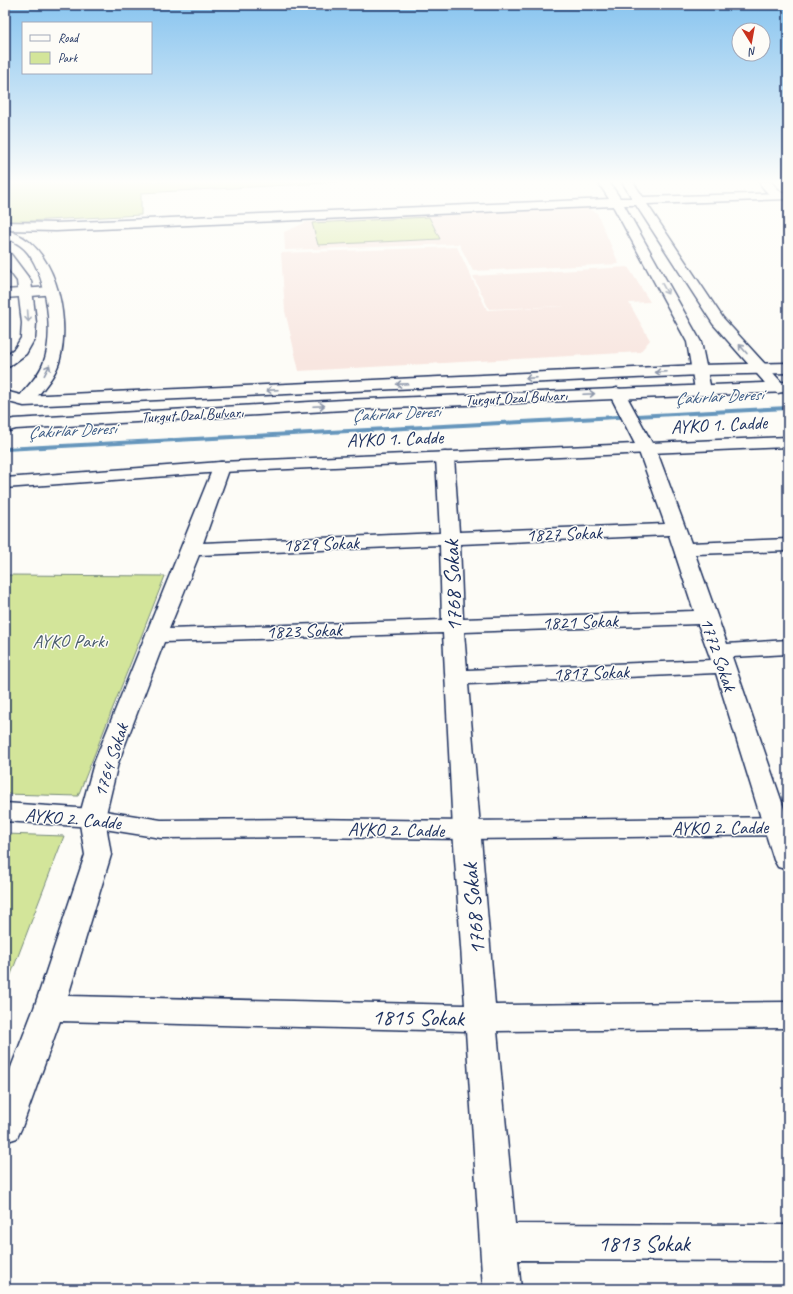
<svg xmlns="http://www.w3.org/2000/svg" width="793" height="1294" viewBox="0 0 793 1294" font-family="Caveat,sans-serif">
<style>
.built{fill:#f8e6e0}
.green{fill:#d3e59a;stroke:#778a7c}
.lines{fill:none;stroke-linecap:round;stroke-linejoin:round}
.stream{fill:#6696bc;fill-rule:evenodd}
.street-casing{stroke:#1b2f5e;stroke-width:3}
.secondary-casing{stroke:#1b2f5e;stroke-width:3}
.primary-casing{stroke:#1b2f5e;stroke-width:3}
.street{fill:#fdfcf7;fill-rule:evenodd}
.secondary{fill:#fdfcf7;fill-rule:evenodd}
.primary{fill:#fdfcf7;fill-rule:evenodd}
.oneway{stroke:#8c96aa}
.labels{text-anchor:middle;stroke-width:3;stroke-linejoin:round;paint-order:stroke}
.far-street-label{font-size:16px;fill:#1b2f5e;stroke:#fdfcf7}
.far-water-label{font-size:17px;font-style:italic;fill:#3a5a85;stroke:#fdfcf7}
.street-label{font-size:19px;fill:#1b2f5e;stroke:#fdfcf7}
.park-label{font-size:19px;fill:#495c6d;stroke:#fdfcf7}
.near-street-label{font-size:23px;fill:#1b2f5e;stroke:#fdfcf7}
</style>
<rect width="100%" height="100%" fill="#fdfcf7"/>
<filter id="ink" filterUnits="userSpaceOnUse"><feTurbulence type="fractalNoise" baseFrequency=".025" numOctaves="2"/><feDisplacementMap in="SourceGraphic" scale="8" xChannelSelector="R" yChannelSelector="G"/><feConvolveMatrix kernelMatrix="1 2 1 2 8 2 1 2 1" color-interpolation-filters="sRGB"/></filter>
<g filter="url(#ink)">
<g class="built">
<path d="M587,208L597,213L619,264L473,271L459,244L285,250L284,232L307,222Z"/>
<path d="M457,247L487,310L565,306L489,309L473,276L628,267L650,302L629,303L650,340L640,352L299,371L285,311L281,253Z"/>
</g>
<g class="green">
<path d="M5,182H343L141,193V215L8,222L5,220Z"/>
<path d="M429,217L440,239L318,245L312,223Z"/>
<path d="M5,575L165,576L78,796L5,794Z"/>
<path d="M5,834L64,836L5,990Z"/>
</g>
<g class="lines">
<path class="stream" d="M788,406V410L5,451V447Z"/>
<defs>
<g id="street">
<path d="M759,182H771L785,196L783,198C773,201 764,190 759,182Z"/>
<path d="M51,287L56,288L58,291L56,294L5,298V290Z"/>
<path d="M647,444L653,445L656,449L691,543L788,539V551L695,554L727,644L788,640V654L732,657L788,820V870L778,867L774,860L716,673L468,684L495,1005L788,1002V1028L497,1031L515,1224L788,1225V1261L518,1260L521,1289H483L466,1031L60,1021L22,1127L17,1138L5,1142V1083L34,1008L85,855L79,818L94,763L215,463L221,462L227,463L230,467L203,543L440,533L436,457L439,453L445,452L451,453L454,457L459,532L665,524L638,449L641,445ZM669,535L694,611L463,619L460,544ZM440,545L442,620L169,629L199,555ZM698,624L711,660L467,670L464,632ZM443,633L453,830L465,1005L68,996L111,855L105,818L118,763L164,642Z"/>
</g>
<g id="secondary">
<path d="M598,182H609L620,198H632L622,182H633L643,197L788,193V199L647,204L723,318L784,385L786,388L784,391L778,393L772,391L713,324L636,205H624L701,342L711,390L709,393L703,395L697,393L695,390L687,342L613,206L56,231L6,230C55,242 71,316 60,359C57,372 48,383 40,393C33,401 30,407 18,404L16,401C25,388 37,379 43,364C55,335 47,278 28,253C22,245 13,241 5,237V222L56,223L609,199Z"/>
<path d="M5,252L10,253L31,281L36,323L35,338L26,354L10,366L5,368V356L15,348L21,338L22,323L17,281L5,265Z"/>
<path d="M617,388L623,390L625,393L652,443L788,437V447L221,472L5,488V478L221,462L635,444L609,393L611,390Z"/>
<path d="M5,803L92,809L161,820L303,819L466,821L788,817V835L466,839L303,837L161,838L92,827L5,821Z"/>
</g>
<g id="primary">
<path d="M788,363V373L700,375L24,406L5,401V391L24,396L700,365Z"/>
<path d="M788,382V392L344,410L16,429L5,432V421L14,419L344,400Z"/>
</g>
</defs>
<use href="#street" class="street-casing"/>
<use href="#secondary" class="secondary-casing"/>
<use href="#primary" class="primary-casing"/>
<use href="#street" class="street"/>
<use href="#secondary" class="secondary"/>
<use href="#primary" class="primary"/>
</g>
<defs><path id="oneway-shaft" d="M-6 0H5M1.5-3L5.5 0L1.5 3" fill="none" stroke-width="1.6" stroke-linecap="round" stroke-linejoin="round"/></defs>
<g class="oneway">
<use href="#oneway-shaft" transform="translate(665 289) rotate(61)"/>
<use href="#oneway-shaft" transform="translate(28 316) rotate(86)"/>
<use href="#oneway-shaft" transform="translate(743 349) rotate(-131)"/>
<use href="#oneway-shaft" transform="translate(47 370) rotate(-63)"/>
<use href="#oneway-shaft" transform="translate(661 372) rotate(177)"/>
<use href="#oneway-shaft" transform="translate(531 378) rotate(177)"/>
<use href="#oneway-shaft" transform="translate(402 384) rotate(177)"/>
<use href="#oneway-shaft" transform="translate(272 390) rotate(177)"/>
<use href="#oneway-shaft" transform="translate(589 394) rotate(-3)"/>
<use href="#oneway-shaft" transform="translate(319 406) rotate(-3)"/>
</g>
</g>
<linearGradient id="sky" x2="0" y2="1"><stop stop-color="#88c4ef"/><stop offset="0.5" stop-color="#fefefb"/><stop offset="1" stop-color="#fefefb" stop-opacity="0"/></linearGradient>
<rect width="793" height="364" fill="url(#sky)"/>
<g class="labels">
<g class="far-street-label">
<text transform="translate(516 397) rotate(-3)" y="6">Turgut Ozal Bulvarı</text>
<text transform="translate(192 414) rotate(-3)" y="6">Turgut Ozal Bulvarı</text>
</g>
<g class="far-water-label">
<text transform="translate(719 396) rotate(-3)" y="6">Çakırlar Deresi</text>
<text transform="translate(396 413) rotate(-3)" y="6">Çakırlar Deresi</text>
<text transform="translate(72 430) rotate(-3)" y="6">Çakırlar Deresi</text>
</g>
<g class="street-label">
<text transform="translate(719 424) rotate(-3)" y="7">AYKO 1. Cadde</text>
<text transform="translate(395 438) rotate(-2)" y="7">AYKO 1. Cadde</text>
<text transform="translate(564 533) rotate(-2)" y="7">1827 Sokak</text>
<text transform="translate(321 543) rotate(-2)" y="7">1829 Sokak</text>
<text transform="translate(580 621) rotate(-2)" y="7">1821 Sokak</text>
<text transform="translate(304 630) rotate(-2)" y="7">1823 Sokak</text>
<text transform="translate(719 654) rotate(71)" y="7">1772 Sokak</text>
<text transform="translate(591 672) rotate(-2)" y="7">1817 Sokak</text>
<text transform="translate(110 760) rotate(-72)" y="7">1764 Sokak</text>
<text transform="translate(73 818) rotate(5)" y="7">AYKO 2. Cadde</text>
<text transform="translate(720 827) rotate(-1)" y="7">AYKO 2. Cadde</text>
<text transform="translate(396 829) rotate(1)" y="7">AYKO 2. Cadde</text>
</g>
<g class="park-label">
<text x="70" y="647">AYKO Parkı</text>
</g>
<g class="near-street-label">
<text transform="translate(452 586) rotate(-92)" y="8">1768 Sokak</text>
<text transform="translate(473 909) rotate(-95)" y="8">1768 Sokak</text>
<text transform="translate(418 1017) rotate(1)" y="8">1815 Sokak</text>
<text x="644" y="1251">1813 Sokak</text>
</g>
</g>
<rect width="793" height="1294" fill="none" stroke="#fdfcf7" stroke-width="20"/>
<rect x="10" y="10" width="773" height="1274" fill="none" stroke="#1b2f5e" stroke-width="1.5" filter="url(#ink)"/>
<rect x="22" y="22" width="130" height="52" fill="#fdfcf7" stroke="#a3aaba"/>
<rect x="30" y="35" width="20" height="6" fill="#fdfcf7" stroke="#a3aaba"/>
<text x="58" y="42" font-size="12" fill="#1b2f5e">Road</text>
<rect x="30" y="52" width="20" height="12" fill="#d3e59a" stroke="#a3aaba"/>
<text x="58" y="62" font-size="12" fill="#1b2f5e">Park</text>
<g transform="translate(751 42) rotate(169)"><circle r="19" fill="#fdfcf7" stroke="#a3aaba"/>
<path d="M0-3L7 15L0 10L-7 15Z" fill="#c8321e"/>
<text y="-6" font-size="11" font-weight="bold" text-anchor="middle" fill="#1b2f5e">N</text>
</g>
</svg>
